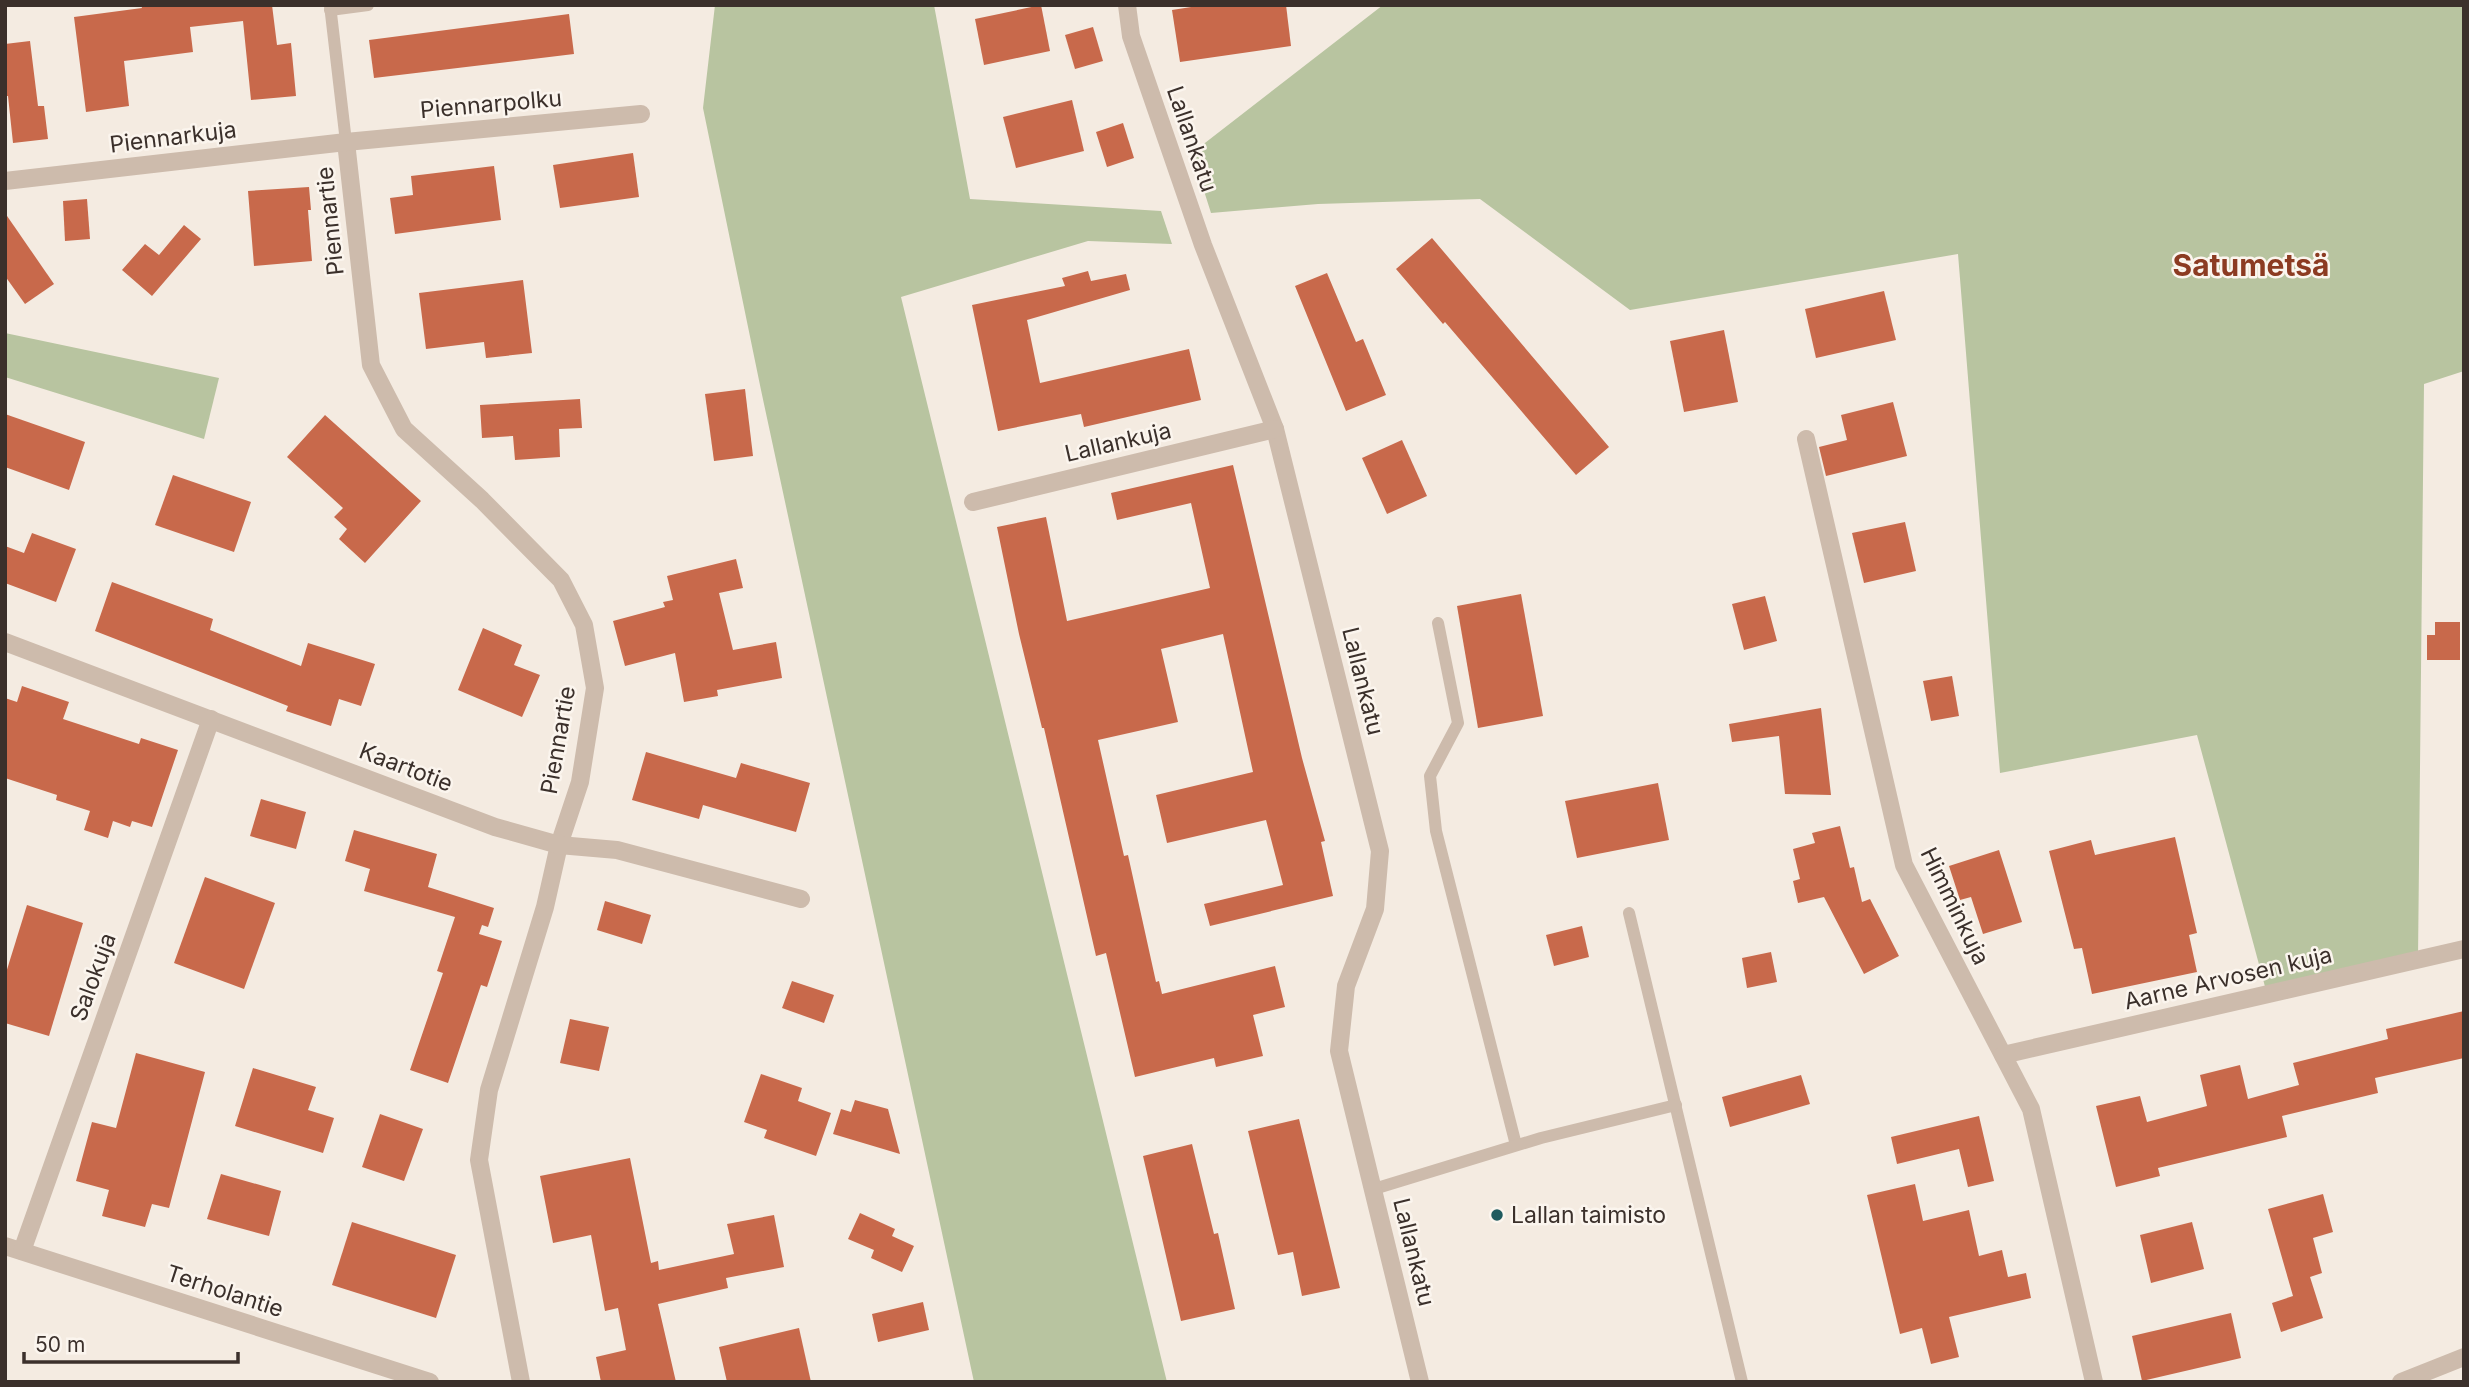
<svg xmlns="http://www.w3.org/2000/svg" width="2469" height="1387" viewBox="0 0 2469 1387" font-family="Inter,sans-serif">
<style>
.green{fill:#b8c4a0}
.building{fill:#c8694b}
.lines{fill:none;stroke-linecap:round;stroke-linejoin:round}
.service{stroke:#cdbbac;stroke-width:12}
.minor{stroke:#cdbbac;stroke-width:18}
.tertiary{stroke:#cdbbac;stroke-width:18}
.poi-dot{fill:#1f5a5e;stroke:#fbf5ee;stroke-width:2.5}
.labels{text-anchor:middle;stroke-width:5;stroke-linejoin:round;paint-order:stroke}
.street-label{font-size:23px;fill:#3b302b;stroke:#fbf5ee}
.poi-label{font-size:23px;fill:#3b302b;stroke:#fbf5ee;text-anchor:start}
.district-label{font-size:30px;font-weight:bold;fill:#8c3b22;stroke:#fbf5ee}
</style>
<rect width="100%" height="100%" fill="#f4ebe1"/>
<g class="green">
<path d="M715,5H934L970,199L1161,211L1172,244L1088,241L901,297L1167,1382H974L761,390L703,108Z"/>
<path d="M1383,5H2464V371L2424,384L2418,959L2267,994L2197,735L2000,773L1958,254L1630,310L1480,199L1318,204L1211,213L1192,153Z"/>
<path d="M5,333L219,378L204,439L5,377Z"/>
</g>
<g class="building">
<path d="M141,5H272L277,45L291,43L296,96L251,100L243,21L190,27L193,52L124,61L129,106L86,112L74,17L142,8Z"/>
<path d="M1041,5L1050,51L984,65L975,19Z"/>
<path d="M1204,5H1286L1291,46L1180,62L1172,10Z"/>
<path d="M569,14L574,54L374,78L369,40Z"/>
<path d="M1093,27L1103,61L1075,69L1065,35Z"/>
<path d="M30,41L38,106H44L48,139L13,143L8,96H5V44Z"/>
<path d="M1072,100L1084,151L1016,168L1003,117Z"/>
<path d="M1123,123L1134,158L1107,167L1096,132Z"/>
<path d="M633,153L639,197L560,208L553,165Z"/>
<path d="M494,166L501,220L395,234L390,198L413,195L411,176Z"/>
<path d="M309,187L311,210H308L312,261L254,266L248,191Z"/>
<path d="M87,199L90,239L65,241L63,201Z"/>
<path d="M5,213L54,284L25,304L5,276Z"/>
<path d="M184,225L201,239L152,296L122,270L145,244L159,255Z"/>
<path d="M1432,238L1609,447L1576,475L1445,322L1443,324L1396,269Z"/>
<path d="M1088,271L1091,281L1126,274L1130,290L1027,320L1040,383L1189,349L1201,400L1084,427L1081,414L998,431L972,305L1065,286L1062,278Z"/>
<path d="M1327,273L1356,342L1363,339L1386,395L1346,411L1295,286Z"/>
<path d="M523,280L532,353L486,358L484,342L426,349L419,293Z"/>
<path d="M1884,291L1896,340L1816,358L1805,309Z"/>
<path d="M1724,330L1738,402L1684,412L1670,341Z"/>
<path d="M745,389L753,456L714,461L705,394Z"/>
<path d="M580,399L582,428L559,429L560,457L515,460L513,436L482,438L480,405Z"/>
<path d="M1893,402L1907,456L1826,476L1819,447L1847,440L1841,415Z"/>
<path d="M5,414L85,442L69,490L5,467Z"/>
<path d="M325,415L421,501L365,563L339,539L347,529L334,517L343,508L287,457Z"/>
<path d="M1402,440L1427,496L1387,514L1362,458Z"/>
<path d="M1233,465L1302,758L1325,841L1321,842L1333,896L1210,926L1204,904L1283,885L1266,820L1167,843L1156,795L1253,772L1223,634L1161,649L1178,722L1098,740L1124,856L1128,855L1156,982L1159,981L1162,994L1275,966L1285,1007L1253,1015L1263,1056L1216,1067L1214,1058L1135,1077L1106,953L1096,956L1044,728H1042L1019,634L997,527L1046,517L1067,621L1210,588L1191,503L1117,520L1111,493Z"/>
<path d="M173,475L251,502L234,552L155,525Z"/>
<path d="M1905,522L1916,571L1864,583L1852,533Z"/>
<path d="M32,533L76,549L56,602L5,583V546L24,553Z"/>
<path d="M736,559L743,588L719,593L733,650L776,642L782,678L717,690L718,696L684,702L675,653L625,666L613,621L665,607L663,602L673,600L667,576Z"/>
<path d="M112,582L213,619L210,630L301,666L308,643L375,664L361,706L339,699L331,726L286,711L288,706L95,631Z"/>
<path d="M1521,594L1543,716L1478,728L1457,606Z"/>
<path d="M1765,596L1777,641L1744,650L1732,604Z"/>
<path d="M2435,622H2460V660H2427V635H2435Z"/>
<path d="M483,628L522,645L514,665L540,675L522,717L458,690Z"/>
<path d="M1952,676L1959,716L1931,721L1923,681Z"/>
<path d="M22,686L69,702L63,719L139,744L141,738L178,750L152,827L132,821L130,827L113,821L108,838L84,830L90,811L56,800L57,795L5,778V698L17,702Z"/>
<path d="M1821,708L1831,795L1785,794L1779,736L1732,742L1729,724Z"/>
<path d="M646,752L736,778L741,763L810,783L796,832L703,805L699,819L632,800Z"/>
<path d="M1658,783L1669,840L1577,858L1565,801Z"/>
<path d="M261,799L306,812L296,849L250,836Z"/>
<path d="M1840,826L1850,868L1854,867L1862,902L1870,899L1899,956L1864,974L1824,897L1798,903L1793,881L1800,879L1793,849L1815,843L1812,833Z"/>
<path d="M354,830L437,854L428,887L494,908L488,927L482,925L479,934L502,941L487,987L481,985L448,1083L410,1070L443,973L437,971L455,917L364,891L370,869L345,861Z"/>
<path d="M2175,837L2197,933L2189,935L2197,972L2092,994L2082,948L2074,949L2049,851L2091,840L2095,855Z"/>
<path d="M1999,850L2022,922L1983,934L1971,897L1960,900L1949,866Z"/>
<path d="M205,877L275,903L244,989L174,963Z"/>
<path d="M605,901L651,915L642,944L597,930Z"/>
<path d="M27,905L83,923L49,1036L5,1023V976Z"/>
<path d="M1582,926L1589,957L1554,966L1546,935Z"/>
<path d="M1771,952L1777,982L1747,988L1742,958Z"/>
<path d="M792,981L834,995L824,1023L782,1008Z"/>
<path d="M2464,1011V1058L2375,1078L2378,1093L2282,1116L2287,1137L2158,1168L2160,1176L2116,1187L2096,1106L2140,1096L2147,1122L2207,1106L2200,1075L2240,1065L2248,1099L2299,1085L2293,1063L2388,1039L2386,1029Z"/>
<path d="M570,1019L609,1027L599,1071L560,1063Z"/>
<path d="M136,1053L205,1072L169,1208L152,1204L145,1227L102,1216L109,1190L76,1181L92,1122L116,1128Z"/>
<path d="M253,1068L316,1087L308,1110L334,1118L323,1153L235,1126Z"/>
<path d="M761,1074L802,1088L798,1101L831,1113L816,1156L764,1138L767,1130L744,1122Z"/>
<path d="M1801,1075L1810,1104L1730,1127L1722,1097Z"/>
<path d="M855,1100L888,1109L900,1154L833,1134L841,1109L851,1112Z"/>
<path d="M380,1114L423,1129L404,1181L362,1167Z"/>
<path d="M1979,1116L1994,1181L1968,1187L1959,1149L1897,1164L1891,1137Z"/>
<path d="M1299,1119L1340,1288L1302,1296L1293,1252L1278,1255L1248,1131Z"/>
<path d="M1192,1144L1214,1234L1218,1233L1235,1309L1181,1321L1143,1156Z"/>
<path d="M630,1158L651,1263L658,1261L659,1270L734,1254L727,1224L774,1215L784,1267L726,1278L728,1288L658,1304L676,1382H601L596,1357L626,1350L618,1308L605,1311L591,1235L553,1243L540,1176Z"/>
<path d="M221,1174L281,1191L269,1236L207,1219Z"/>
<path d="M1915,1184L1923,1221L1969,1210L1979,1256L2002,1250L2008,1277L2026,1273L2031,1298L1949,1317L1959,1357L1931,1364L1922,1328L1900,1334L1867,1195Z"/>
<path d="M2323,1194L2333,1232L2313,1238L2322,1273L2310,1277L2323,1318L2281,1332L2272,1303L2293,1296L2268,1209Z"/>
<path d="M860,1213L895,1229L892,1236L914,1246L902,1272L871,1258L874,1250L848,1239Z"/>
<path d="M352,1222L456,1255L436,1318L332,1285Z"/>
<path d="M2192,1222L2204,1269L2151,1283L2140,1235Z"/>
<path d="M923,1302L929,1330L878,1342L872,1314Z"/>
<path d="M2231,1313L2241,1358L2142,1381L2132,1336Z"/>
<path d="M799,1328L811,1382H727L719,1347Z"/>
</g>
<g class="lines">
<g class="service">
<path d="M330,5L346,142"/>
<path d="M330,10L368,5"/>
<path d="M1438,623L1458,723L1430,776L1436,831L1516,1145"/>
<path d="M1629,913L1742,1382"/>
<path d="M1374,1189L1541,1138L1676,1105"/>
</g>
<g class="minor">
<path d="M1127,5L1131,36L1203,245L1275,429L1380,851L1375,909L1346,986L1339,1051L1420,1382"/>
<path d="M346,142L371,365L404,429L482,500L561,580L584,625L595,688L580,782L559,845L545,907L489,1090L479,1160L521,1382"/>
<path d="M5,181L346,142L641,114"/>
<path d="M1806,439L1904,865L2031,1109L2094,1382"/>
<path d="M973,502L1275,429"/>
<path d="M5,642L495,827L559,845L617,850L801,899"/>
<path d="M2003,1055L2464,949"/>
<path d="M5,1246L430,1382"/>
<path d="M22,1251L211,719"/>
</g>
<path class="tertiary" d="M2401,1382L2464,1357"/>
</g>
<circle class="poi-dot" cx="1497" cy="1215" r="7"/>
<g class="labels">
<g class="street-label">
<text transform="translate(491 104) rotate(-5)" y="8">Piennarpolku</text>
<text transform="translate(173 137) rotate(-7)" y="8">Piennarkuja</text>
<text transform="translate(1192 139) rotate(71)" y="8">Lallankatu</text>
<text transform="translate(330 221) rotate(-96)" y="8">Piennartie</text>
<text transform="translate(1118 442) rotate(-13)" y="8">Lallankuja</text>
<text transform="translate(1363 681) rotate(76)" y="8">Lallankatu</text>
<text transform="translate(558 740) rotate(-80)" y="8">Piennartie</text>
<text transform="translate(406 767) rotate(21)" y="8">Kaartotie</text>
<text transform="translate(1955 906) rotate(64)" y="8">Himminkuja</text>
<text transform="translate(93 977) rotate(-70)" y="8">Salokuja</text>
<text transform="translate(2228 978) rotate(-13)" y="8">Aarne Arvosen kuja</text>
<text transform="translate(1414 1252) rotate(76)" y="8">Lallankatu</text>
<text transform="translate(225 1291) rotate(18)" y="8">Terholantie</text>
</g>
<g class="poi-label">
<text x="1511" y="1223">Lallan taimisto</text>
</g>
<g class="district-label">
<text x="2251" y="276">Satumetsä</text>
</g>
</g>
<rect width="2469" height="1387" fill="none" stroke="#3b302b" stroke-width="14"/>
<path d="M24 1352v10h214v-10" fill="none" stroke="#3b302b" stroke-width="3.5"/>
<text x="35" y="1352" font-size="21" fill="#3b302b" stroke="#fbf5ee" stroke-width="5" paint-order="stroke">50 m</text>
</svg>
